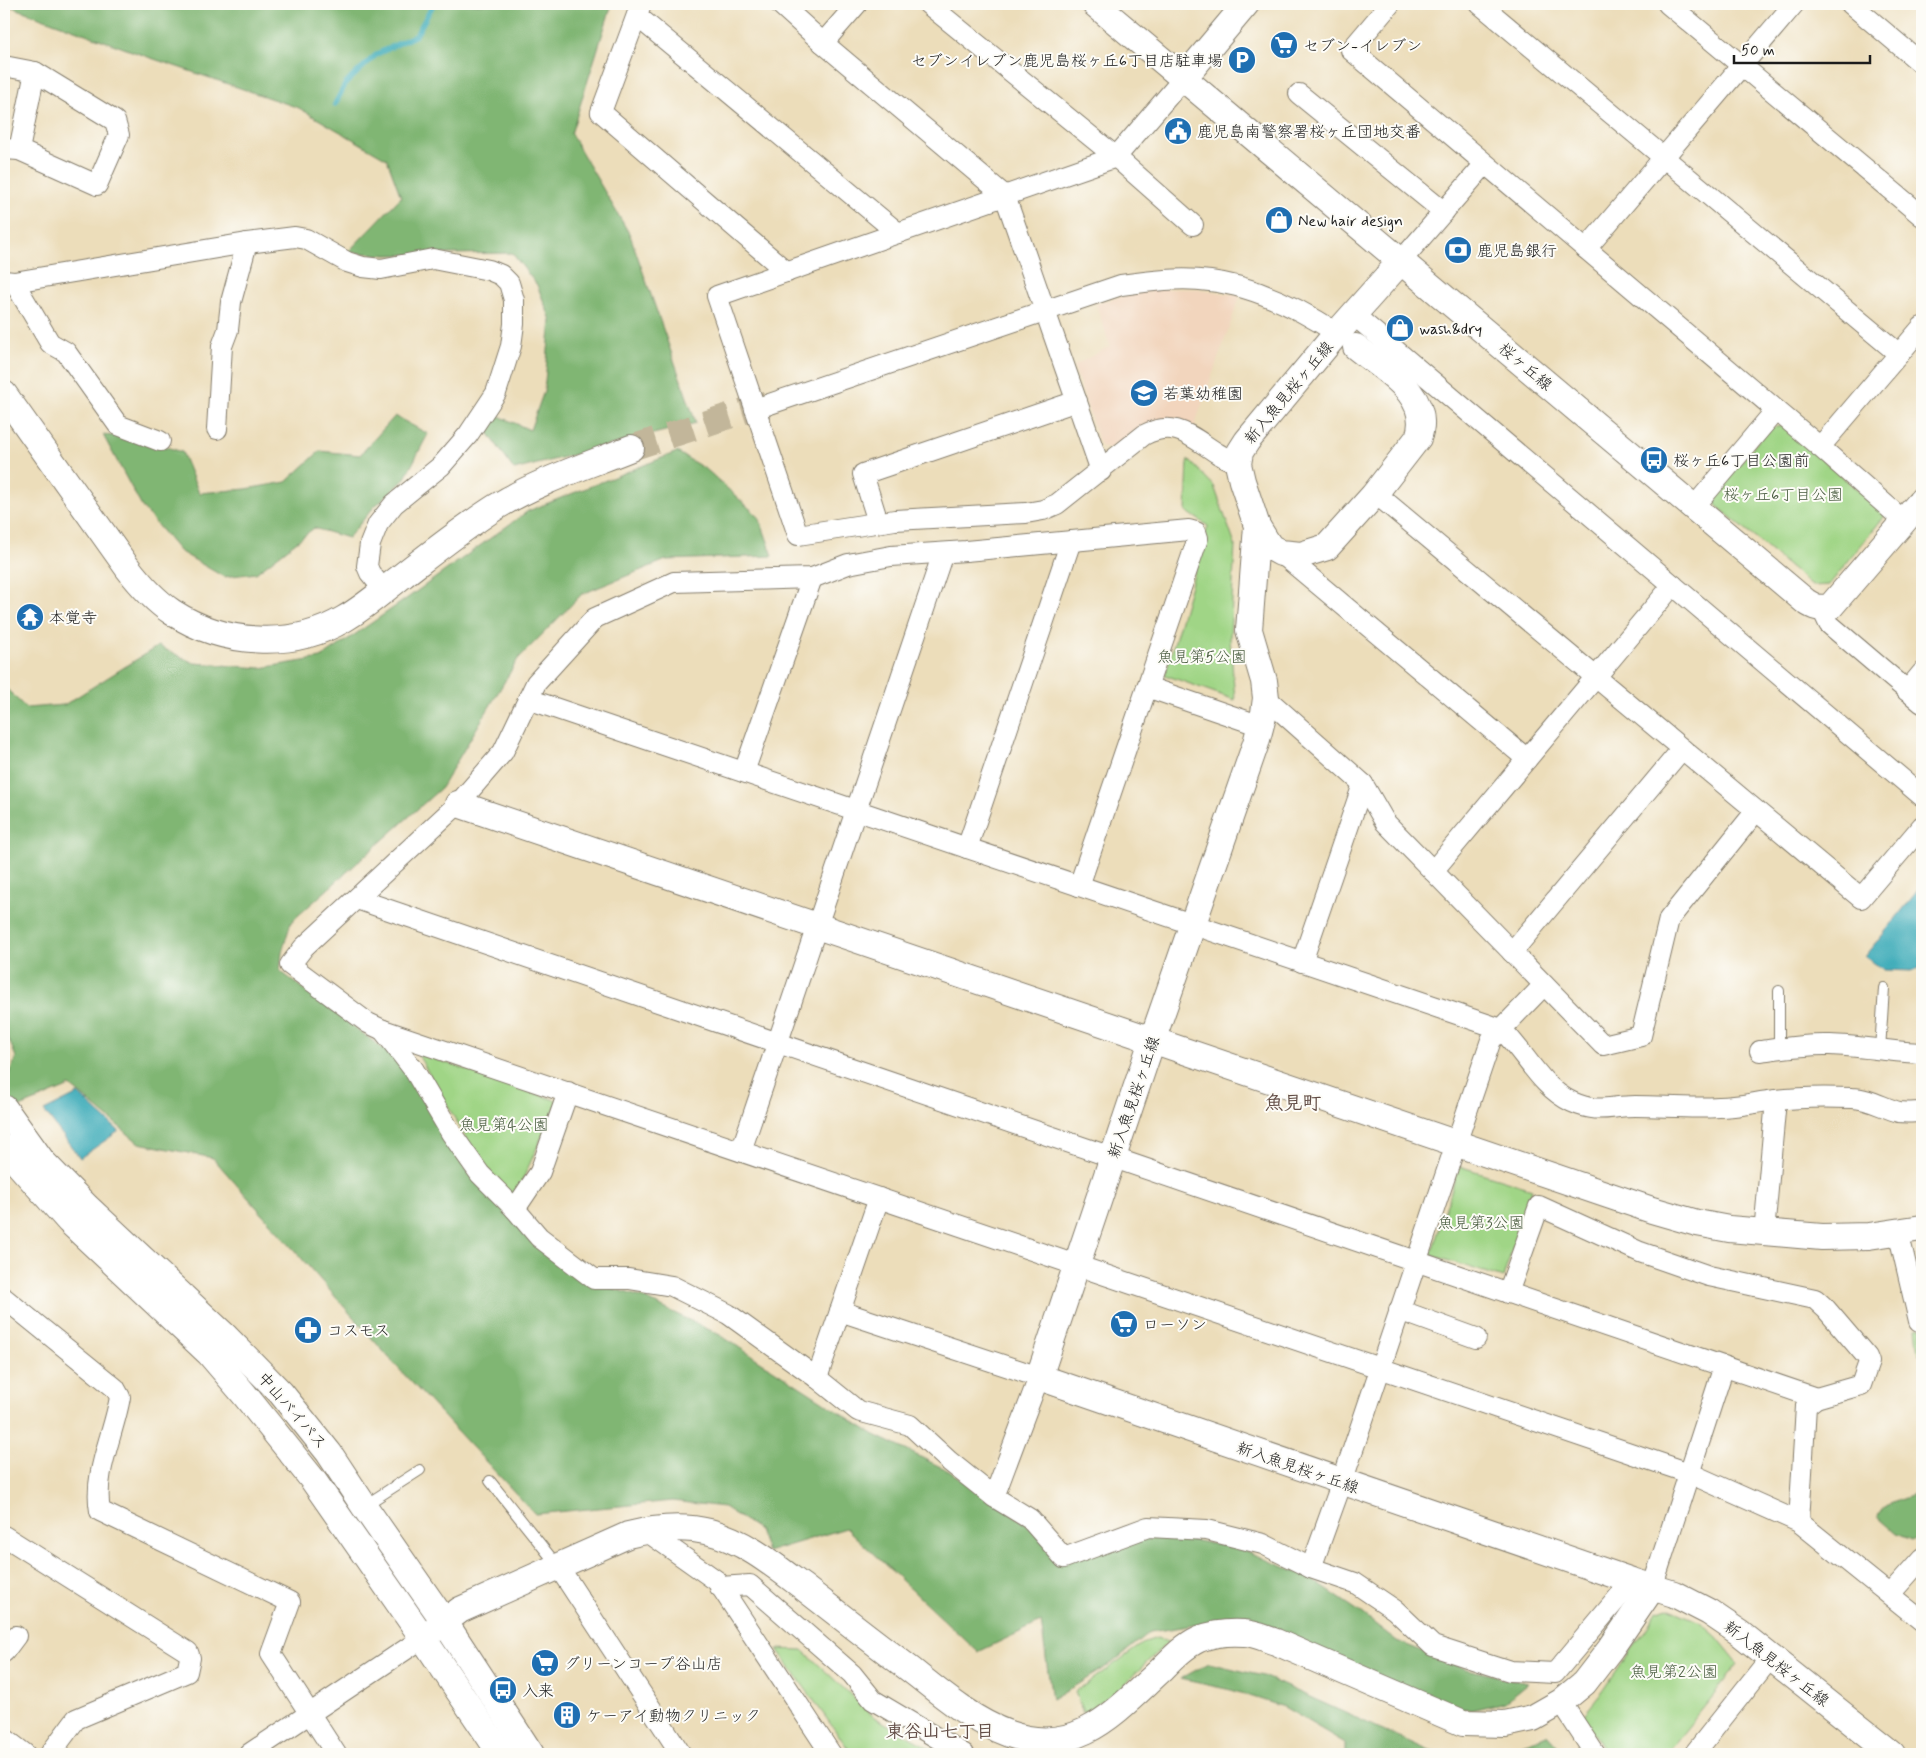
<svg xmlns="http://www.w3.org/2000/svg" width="1926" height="1758" viewBox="0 0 1926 1758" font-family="Mynerve,'Klee One',sans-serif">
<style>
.built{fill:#f2d5bd}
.green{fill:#a0d586;stroke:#5e7851}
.forest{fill:#80b673;stroke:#4e6948}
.water{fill:#3baab8;stroke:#2c636a}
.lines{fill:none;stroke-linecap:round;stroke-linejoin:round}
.stream{stroke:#3baab8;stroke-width:5.5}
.tertiary-tunnel{stroke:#c2b69a;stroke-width:26;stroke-dasharray:26 13;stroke-linecap:butt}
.service-casing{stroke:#847c6b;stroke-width:12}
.minor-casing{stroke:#847c6b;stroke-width:22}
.tertiary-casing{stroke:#847c6b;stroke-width:28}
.service{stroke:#fff;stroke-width:10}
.minor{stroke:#fff;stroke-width:20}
.tertiary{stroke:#fff;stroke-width:26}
.labels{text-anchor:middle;stroke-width:4;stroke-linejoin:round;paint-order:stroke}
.poi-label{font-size:16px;fill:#1c1c1c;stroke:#fdfcf7;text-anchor:start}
.street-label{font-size:16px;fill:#1c1c1c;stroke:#fdfcf7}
.park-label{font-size:16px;fill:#4a5d41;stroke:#fdfcf7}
.neighbourhood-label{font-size:18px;font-weight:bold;fill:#624d46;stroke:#fdfcf7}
.quarter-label{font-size:19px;font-weight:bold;fill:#624d46;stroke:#fdfcf7}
</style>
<rect width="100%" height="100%" fill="#fdfcf7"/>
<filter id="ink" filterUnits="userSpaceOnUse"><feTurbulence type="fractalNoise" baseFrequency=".02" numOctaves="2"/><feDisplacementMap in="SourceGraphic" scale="10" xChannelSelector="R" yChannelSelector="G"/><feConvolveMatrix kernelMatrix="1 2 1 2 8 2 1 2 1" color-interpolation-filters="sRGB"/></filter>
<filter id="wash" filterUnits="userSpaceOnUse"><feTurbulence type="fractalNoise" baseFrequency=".0096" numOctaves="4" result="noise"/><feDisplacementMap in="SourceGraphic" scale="20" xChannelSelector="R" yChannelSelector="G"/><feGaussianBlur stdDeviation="1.12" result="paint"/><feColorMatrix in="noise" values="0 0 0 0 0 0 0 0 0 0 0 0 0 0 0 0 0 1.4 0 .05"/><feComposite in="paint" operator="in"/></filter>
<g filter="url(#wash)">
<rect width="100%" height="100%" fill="#ecddba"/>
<path class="built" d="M1159,289H1197L1240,296L1194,427L1113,450L1100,446L1074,366L1110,346L1096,304L1130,294Z"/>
<g class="green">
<path d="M1783,426L1886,514L1829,585L1812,586L1716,505L1715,493L1769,428Z"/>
<path d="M1188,459L1214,486L1235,545L1230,638L1235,700L1165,675L1208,526L1186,511Z"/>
<path d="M417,1053L558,1101L513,1201L473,1150Z"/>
<path d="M1459,1166L1532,1189L1503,1278L1431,1255Z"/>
<path d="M1922,1327V1355H1919L1916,1328Z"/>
<path d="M1668,1608L1700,1622L1717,1637L1739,1664L1666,1754H1606L1582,1717L1604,1690L1657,1612Z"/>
<path d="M1157,1638L1168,1642L1117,1691L1083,1713L1075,1692L1145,1642Z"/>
<path d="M777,1649L803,1650L874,1717L940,1754H852Z"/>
</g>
<g class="forest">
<path d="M4,4H612L571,134L630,235L696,423L514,470L483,425L488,411L530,430L544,391L551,320L537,285L512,253L387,255L348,252L401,197L387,159L299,108L148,57Z"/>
<path d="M395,416L428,434L404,480L374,507L348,538L314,528L256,573L224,577L179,551L142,507L103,435L139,438L182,452L199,493L246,489L286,482L320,451L360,455Z"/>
<path d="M677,452L707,470L759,517L773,556L666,560L582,594L518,659L441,788L291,922L282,952L280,971L403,1064L469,1174L591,1282L641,1297L720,1335L873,1434L949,1471L1028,1525L1062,1560L1159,1534L1241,1549L1308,1577L1357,1610L1397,1641L1466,1669L1528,1683L1505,1702L1471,1710L1416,1697L1202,1624L1150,1632L1112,1663L1052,1700L1041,1622L978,1652L846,1528L767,1552L759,1530L724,1507L673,1501L535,1514L399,1369L213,1158L139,1143L70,1086L13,1110L4,1099V1085L16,1057L4,1028V686L26,708L64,705L158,646L194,663L261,668L321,658L406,599L528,511Z"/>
<path d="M1922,1492V1535L1911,1540L1896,1534L1877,1517C1886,1501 1907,1498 1922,1492Z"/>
<path d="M1209,1663L1263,1676L1432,1752L1452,1754H1345V1743L1284,1707L1231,1690L1180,1679Z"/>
<path d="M1548,1735L1565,1754H1491Z"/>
</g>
<g class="water">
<path d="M1922,885V967L1912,971L1884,970L1865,957Z"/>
<path d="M78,1094L119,1131L80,1158L44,1111Z"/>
</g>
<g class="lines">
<path class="stream" d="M335,104L346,83L377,54L416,35L432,7V4"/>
</g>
</g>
<g filter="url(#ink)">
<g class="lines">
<path class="tertiary-tunnel" d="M631,448L778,400"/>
<defs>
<g id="service">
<path d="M1779,1049V991"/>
<path d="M1880,1050L1884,988"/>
<path d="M490,1481L557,1565"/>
<path d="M364,1506L420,1470"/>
</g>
<g id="minor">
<path d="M641,4L601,112L787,272"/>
<path d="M780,4L823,43L1005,196L1101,471"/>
<path d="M928,4L1116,157L1193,225"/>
<path d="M1390,4L1351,50L1820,447L1922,327"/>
<path d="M1480,4L1899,354"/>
<path d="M1668,4L1922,216"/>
<path d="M1851,4L1922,64"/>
<path d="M637,16L898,233"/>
<path d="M823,43L857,4"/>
<path d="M4,66L35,72L115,121L119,135L97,185L19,150L4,149"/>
<path d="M1183,79L1116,157L717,296L798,535L895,520L1026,513L1043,510L1057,504L1144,435C1176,419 1191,437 1217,453C1223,457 1231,460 1238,464"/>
<path d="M1299,94L1444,212"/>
<path d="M19,150L35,72"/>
<path d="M1586,249L1794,4"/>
<path d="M1401,261L1485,164"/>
<path d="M4,281L14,282L247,243L295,237L306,239L347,262L363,267L381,269L433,259L489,270L501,275L509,283L514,300V324L511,346L496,393L468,435L441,466L394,504L378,524L370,544L367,566L370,573L384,590"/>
<path d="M14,282L50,343L66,352L118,425L160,441"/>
<path d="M1354,315L1922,796"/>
<path d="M755,409L1121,285C1150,281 1180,277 1210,281C1255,286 1300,309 1337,333"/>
<path d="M217,429L222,346L228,330L231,302L247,243"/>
<path d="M1820,447L1904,521"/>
<path d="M1375,493L1861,898L1922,826"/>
<path d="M1694,507L1776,410"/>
<path d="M878,522L863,474L1077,401"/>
<path d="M1281,553L1527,759"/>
<path d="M1822,609L1829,624L1922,703"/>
<path d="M1147,687L1261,726"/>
<path d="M1907,691L1922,673"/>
<path d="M1266,698L1363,784L1385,822L1603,1045L1641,1036L1669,919L1756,811"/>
<path d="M528,699L1501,1029C1526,1053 1540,1087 1572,1102C1599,1114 1609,1106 1635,1106C1663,1106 1691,1109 1719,1107C1738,1107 1757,1102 1776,1100C1800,1097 1827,1097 1852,1098C1868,1098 1884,1108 1899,1112C1907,1113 1915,1112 1922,1112"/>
<path d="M744,772L812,578"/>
<path d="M967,848L1071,541"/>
<path d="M1433,871L1673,585"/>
<path d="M1079,886L1198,538L1196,532L1189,530L966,551L891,556L848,564L812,578L674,582L595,618L536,683L503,752L458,804L304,947L290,965L368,1023L383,1030L1689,1473L1799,1522L1922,1621"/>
<path d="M357,899L1816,1398"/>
<path d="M1512,952L1682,749"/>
<path d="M1302,962L1363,784"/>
<path d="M383,1030L414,1070L451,1133L480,1174L515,1209"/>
<path d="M1760,1051C1783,1048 1807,1044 1830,1045C1861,1046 1891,1052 1922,1053"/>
<path d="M568,1092L540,1172L515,1209L539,1237L594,1279H629L672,1286L728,1314L817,1378L858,1411L910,1425L949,1461L994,1497"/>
<path d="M741,1151L943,553"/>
<path d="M1898,1231L1919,1321H1922"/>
<path d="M1764,1233L1776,1100"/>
<path d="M1508,1293L1539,1206L1640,1252L1709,1276L1815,1299L1826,1309L1867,1357L1869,1362L1861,1385L1816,1398L1806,1406L1799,1522"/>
<path d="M4,1298L115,1388L120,1397C114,1434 93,1473 100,1511L290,1602L271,1654L336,1754"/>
<path d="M1399,1310L1476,1338"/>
<path d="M840,1311L1039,1377L994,1497L1030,1519L1064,1558L1148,1527L1207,1530L1263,1544L1311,1568L1355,1583L1395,1610L1433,1646L1510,1671L1555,1673L1632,1581"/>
<path d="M817,1378L879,1198"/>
<path d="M645,1530L717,1581L831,1754"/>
<path d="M4,1536L188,1652L190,1658L187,1672L76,1719L50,1754"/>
<path d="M558,1566L681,1754"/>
<path d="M1311,1568L1342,1482L1491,1040L1544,985"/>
<path d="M720,1587L750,1585L852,1674L873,1700L964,1754"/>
<path d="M1652,1588L1724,1366"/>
<path d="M1890,1594L1922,1558"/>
<path d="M4,1652L16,1636"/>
<path d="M1561,1702L1595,1754"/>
<path d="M4,1738L25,1754"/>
<path d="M249,1754L423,1638"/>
<path d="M1694,1754L1771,1657"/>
</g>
<g id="tertiary">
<path d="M1095,4L1805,601C1814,607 1820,610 1831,606L1922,500"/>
<path d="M1183,79L1246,4"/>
<path d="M1401,261L1337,333L1247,441L1240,452L1238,464L1242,481L1257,526L1249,630L1264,681L1266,698L1264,713L1256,743L1152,1041L1039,1377L1632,1581L1674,1594L1709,1612L1740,1633L1892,1754"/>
<path d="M4,394L127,567C140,584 154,600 172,612C223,645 292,650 344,619C365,607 383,591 402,576C433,552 463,528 496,507C538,481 586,466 631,448"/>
<path d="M1257,526L1270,547L1281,553L1301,555L1327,547L1373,496L1418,438C1434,396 1383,369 1356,347"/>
<path d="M458,804L1652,1210L1697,1223L1729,1229L1822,1237L1869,1236L1922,1228"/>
<path d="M4,1108L42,1161L87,1207L226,1337L281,1393L329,1453L364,1506L444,1621L531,1754"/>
<path d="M4,1148L69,1221L209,1353L244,1394L313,1480L423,1638L501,1754"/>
<path d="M423,1638L460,1610L628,1535C655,1528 682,1525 710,1532C745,1541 775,1566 803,1587C839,1615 875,1643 911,1670C941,1694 973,1721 1009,1734C1077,1758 1115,1712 1161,1670C1172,1659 1184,1646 1199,1639C1212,1634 1230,1632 1244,1633C1254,1633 1266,1639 1276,1642L1463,1723L1505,1724L1533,1718L1561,1702L1584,1683L1611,1648L1652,1588"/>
</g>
</defs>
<use href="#service" class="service-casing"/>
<use href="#minor" class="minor-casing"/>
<use href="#tertiary" class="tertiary-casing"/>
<use href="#service" class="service"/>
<use href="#minor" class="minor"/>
<use href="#tertiary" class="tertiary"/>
</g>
</g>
<defs>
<symbol id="supermarket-disc" viewBox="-11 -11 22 22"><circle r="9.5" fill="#1f6fb2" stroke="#fdfcf7"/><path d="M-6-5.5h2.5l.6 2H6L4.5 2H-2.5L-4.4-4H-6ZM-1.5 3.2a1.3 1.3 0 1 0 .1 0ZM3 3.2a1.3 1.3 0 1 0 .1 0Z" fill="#fff"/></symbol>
<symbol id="parking-disc" viewBox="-11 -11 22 22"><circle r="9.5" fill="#1f6fb2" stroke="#fdfcf7"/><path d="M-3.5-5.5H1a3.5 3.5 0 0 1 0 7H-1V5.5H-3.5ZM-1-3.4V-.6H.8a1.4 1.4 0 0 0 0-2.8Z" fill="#fff"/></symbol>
<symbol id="civic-disc" viewBox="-11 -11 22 22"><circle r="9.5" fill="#1f6fb2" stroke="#fdfcf7"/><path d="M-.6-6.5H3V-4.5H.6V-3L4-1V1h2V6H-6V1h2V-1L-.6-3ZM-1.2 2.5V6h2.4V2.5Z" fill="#fff"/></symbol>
<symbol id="shop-disc" viewBox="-11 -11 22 22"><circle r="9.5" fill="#1f6fb2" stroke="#fdfcf7"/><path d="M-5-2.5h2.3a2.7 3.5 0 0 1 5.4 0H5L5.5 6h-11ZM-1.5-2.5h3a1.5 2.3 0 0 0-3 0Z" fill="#fff"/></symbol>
<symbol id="bank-disc" viewBox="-11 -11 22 22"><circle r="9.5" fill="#1f6fb2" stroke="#fdfcf7"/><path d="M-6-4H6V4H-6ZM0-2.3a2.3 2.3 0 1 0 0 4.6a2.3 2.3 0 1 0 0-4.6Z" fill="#fff"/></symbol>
<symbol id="school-disc" viewBox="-11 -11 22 22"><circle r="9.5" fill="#1f6fb2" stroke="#fdfcf7"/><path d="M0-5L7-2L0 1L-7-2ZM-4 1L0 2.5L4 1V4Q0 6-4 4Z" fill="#fff"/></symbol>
<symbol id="bus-disc" viewBox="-11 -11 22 22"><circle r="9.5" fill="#1f6fb2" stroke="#fdfcf7"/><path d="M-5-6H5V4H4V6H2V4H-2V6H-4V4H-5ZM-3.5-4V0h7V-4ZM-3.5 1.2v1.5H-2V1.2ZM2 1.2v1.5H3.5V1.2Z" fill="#fff"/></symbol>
<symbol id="temple-disc" viewBox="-11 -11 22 22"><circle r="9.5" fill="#1f6fb2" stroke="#fdfcf7"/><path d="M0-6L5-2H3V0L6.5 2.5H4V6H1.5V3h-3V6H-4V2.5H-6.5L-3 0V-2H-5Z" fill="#fff"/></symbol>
<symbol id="pharmacy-disc" viewBox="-11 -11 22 22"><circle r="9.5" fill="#1f6fb2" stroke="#fdfcf7"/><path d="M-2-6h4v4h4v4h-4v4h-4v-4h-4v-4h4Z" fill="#fff"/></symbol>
<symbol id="building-disc" viewBox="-11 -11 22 22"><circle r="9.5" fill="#1f6fb2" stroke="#fdfcf7"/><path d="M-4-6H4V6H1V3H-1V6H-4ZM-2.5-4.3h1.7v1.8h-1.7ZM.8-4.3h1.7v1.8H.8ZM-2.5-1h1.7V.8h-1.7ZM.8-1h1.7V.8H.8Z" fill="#fff"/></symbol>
</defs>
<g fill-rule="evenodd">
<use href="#supermarket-disc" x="1268" y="29" width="32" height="32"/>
<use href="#parking-disc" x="1226" y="44" width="32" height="32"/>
<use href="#civic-disc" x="1162" y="115" width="32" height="32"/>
<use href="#shop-disc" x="1263" y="204" width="32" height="32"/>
<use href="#bank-disc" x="1442" y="234" width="32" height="32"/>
<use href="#shop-disc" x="1384" y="312" width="32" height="32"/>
<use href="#school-disc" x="1128" y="377" width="32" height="32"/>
<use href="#bus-disc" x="1638" y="444" width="32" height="32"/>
<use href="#temple-disc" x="14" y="601" width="32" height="32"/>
<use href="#supermarket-disc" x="1108" y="1308" width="32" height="32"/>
<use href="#pharmacy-disc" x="292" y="1314" width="32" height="32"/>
<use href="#supermarket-disc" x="529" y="1647" width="32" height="32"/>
<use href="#bus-disc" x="487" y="1674" width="32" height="32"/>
<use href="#building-disc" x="551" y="1699" width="32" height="32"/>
</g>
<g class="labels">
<g class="poi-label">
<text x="1303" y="51">セブン-イレブン</text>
<text x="1223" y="66" text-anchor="end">セブンイレブン鹿児島桜ヶ丘6丁目店駐車場</text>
<text x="1197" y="137">鹿児島南警察署桜ヶ丘団地交番</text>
<text x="1298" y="226">New hair design</text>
<text x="1477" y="256">鹿児島銀行</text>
<text x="1419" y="334">wash&amp;dry</text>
<text x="1163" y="399">若葉幼稚園</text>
<text x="1673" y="466">桜ヶ丘6丁目公園前</text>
<text x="49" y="623">本覚寺</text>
<text x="1143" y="1330">ローソン</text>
<text x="327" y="1336">コスモス</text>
<text x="564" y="1669">グリーンコープ谷山店</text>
<text x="522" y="1696">入来</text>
<text x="586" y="1721">ケーアイ動物クリニック</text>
</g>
<g class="street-label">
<text transform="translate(1526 366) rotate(40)" y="6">桜ヶ丘線</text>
<text transform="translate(1288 392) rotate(-50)" y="6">新入魚見桜ヶ丘線</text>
<text transform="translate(1133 1097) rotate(-71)" y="6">新入魚見桜ヶ丘線</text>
<text transform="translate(293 1410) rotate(49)" y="6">中山バイパス</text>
<text transform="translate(1298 1467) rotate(19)" y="6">新入魚見桜ヶ丘線</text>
<text transform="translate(1777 1663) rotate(38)" y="6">新入魚見桜ヶ丘線</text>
</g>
<g class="park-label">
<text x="1783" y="500">桜ヶ丘6丁目公園</text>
<text x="1202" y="662">魚見第5公園</text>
<text x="504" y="1130">魚見第4公園</text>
<text x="1481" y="1228">魚見第3公園</text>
<text x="1674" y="1677">魚見第2公園</text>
</g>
<g class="neighbourhood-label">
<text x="940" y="1737">東谷山七丁目</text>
</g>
<g class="quarter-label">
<text x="1293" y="1109">魚見町</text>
</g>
</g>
<rect width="1926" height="1758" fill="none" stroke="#fdfcf7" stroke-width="20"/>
<path d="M1734 55v8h136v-8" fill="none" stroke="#1c1c1c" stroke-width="2.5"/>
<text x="1741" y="55" font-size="15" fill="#1c1c1c" stroke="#fdfcf7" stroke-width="4" paint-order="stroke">50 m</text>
</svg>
